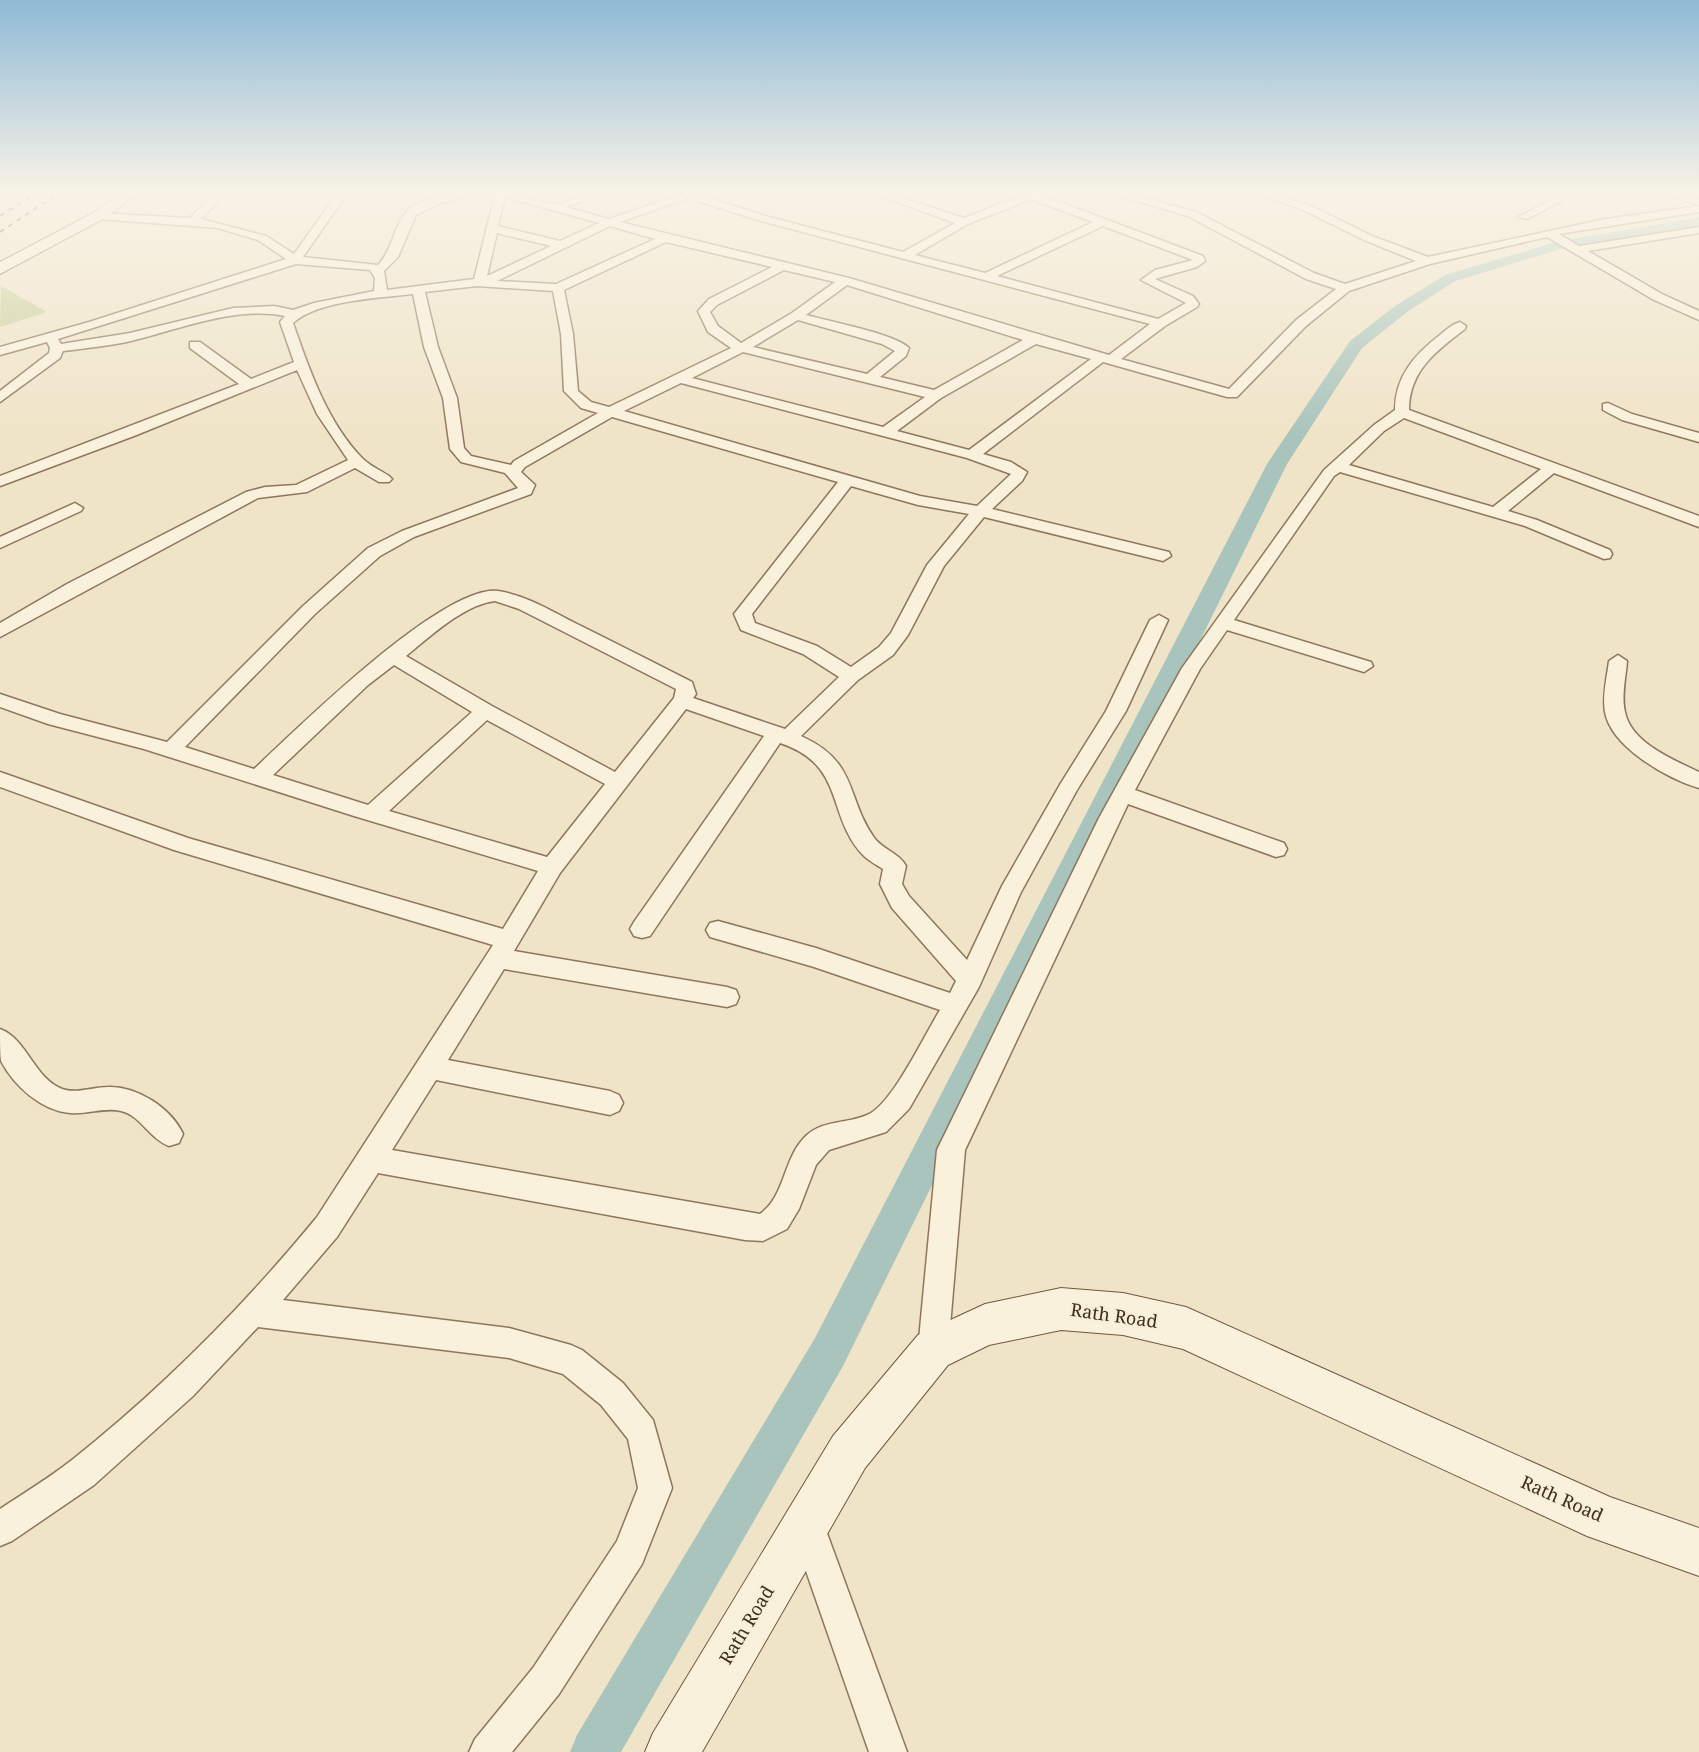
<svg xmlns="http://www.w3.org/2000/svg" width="1699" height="1752" viewBox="0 0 1699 1752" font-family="'Noto Serif',serif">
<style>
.green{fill:#c9cf9b}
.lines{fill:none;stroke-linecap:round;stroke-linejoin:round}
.canal{fill:#a9c4bc;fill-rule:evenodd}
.street-casing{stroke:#8d765c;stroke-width:3}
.secondary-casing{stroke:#6f573f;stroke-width:2}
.street{fill:#faf1dc;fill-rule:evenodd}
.secondary{fill:#faf1dc;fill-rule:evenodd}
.rail{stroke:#3d2e20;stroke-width:2;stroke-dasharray:5 5;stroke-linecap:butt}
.labels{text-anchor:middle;stroke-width:4.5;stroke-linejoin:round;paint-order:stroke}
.near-street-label{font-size:18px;fill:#3d2e20;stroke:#f7eed8}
</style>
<rect width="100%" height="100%" fill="#f0e4c8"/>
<path class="green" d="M1,286L47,312L0,327Z"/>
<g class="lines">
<path class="canal" d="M1699,217V225L1558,250L1455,281L1407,312L1362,348L1287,464L843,1366L621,1752H570L577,1735L815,1338L1267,464L1350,341L1395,306L1445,275L1556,242Z"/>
<defs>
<g id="street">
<path d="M217,191H228L201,219L266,236L294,254L339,191H349L303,257L378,265C393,249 394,225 407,211C423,194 468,191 489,191L441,203L416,215L398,257L384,271L387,290L474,279L496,191C515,191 532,202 552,204C567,205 592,191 612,191L565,207L609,219L690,191H706L699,195L769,217L903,252L955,223L866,191H881L964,218L1032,191H1046L1041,195L1203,256L1205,261L1197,267L1155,279L1193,296L1199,304L1197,307L1165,326L1121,359L1229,389L1296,320L1336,289L1306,279L1188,216L1103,191H1120L1196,212L1314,273L1345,284L1416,261L1364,240L1303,210L1250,191H1265L1311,206L1372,236L1428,257L1605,219L1699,206V212L1559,234L1579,246L1699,227V233L1588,251L1662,294L1699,311V320L1654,300L1547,237L1430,264L1349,291L1306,326L1237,397H1227L1103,362L983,454L1011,462L1027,472L1022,481L992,509L1169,552L1171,556L1163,561L984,517L944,566L908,635L893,655L858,680L801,736C859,762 845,797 875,839C884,850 899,853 906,866L902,884L909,896L967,960L1002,886L1061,783L1106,711L1150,620L1159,615L1168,620L1126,711L1077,790L1021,892L979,987L909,1109L886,1132L829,1150L816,1165L799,1209L787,1229L763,1241L745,1240L378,1173L337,1237L283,1300L509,1328L571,1345L582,1350L623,1383L653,1420L672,1488L642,1564L559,1694L512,1752H469L475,1739L533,1668L617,1541L638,1488L628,1439L601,1405L563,1374L509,1358L258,1327L193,1396L94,1485L12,1541L0,1546V1509C24,1493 49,1478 72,1460C161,1389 244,1306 317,1217L493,945L174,850L0,787V772L188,838L503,929L538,871L354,816L144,749L48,724L0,707V694L60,714L167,742L303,606L368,548L402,531L518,488L505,473L461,462L450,449L443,398L424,347L413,294C380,298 318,300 293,323C309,369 327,422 362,458C370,466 380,470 389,476L392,479L389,482H379L355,468L307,492L258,498L0,637V623L67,584L246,492L265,487L296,485L348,460L317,414L297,370L134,436L0,486V476L239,384L190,348V342H200L251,379L294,362L280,322L285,316C233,306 181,329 131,341C109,346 86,348 63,351L60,358L0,402V391L49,353L50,348L47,342L0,355V347L89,322L286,259L258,240L218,228L98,219L93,216L98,213L190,218ZM505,197L599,223L560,241L498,226ZM688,198L761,221L1150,324L1109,355L849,278L620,222ZM1031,199L1093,222L985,273L915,255L968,224ZM610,226L655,239L556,284L497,281ZM1103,226L1193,260L1155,270L1141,280L1186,303L1158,319L997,276ZM497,233L551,246L487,276ZM666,242L772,267L709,299L698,311L708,332L731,348L609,407L591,402L578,391L573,334L564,290ZM296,264L370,270L375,278L374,291L314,303L293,310L274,306L233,308L130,333L61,344L58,339ZM784,270L835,282L792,313L741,343L718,326L710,312L717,305ZM847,285L1023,340L934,390L880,377L906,356L909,348C895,334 828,321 806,315ZM477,286L553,291L561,334L564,391L581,408L598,413L514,461L511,465L471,456L464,448L457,398L438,347L425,292ZM798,320L882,344L895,351L867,374L753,347ZM1036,344L1091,359L969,450L897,431L941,398ZM743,352L925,397L883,427L692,378ZM681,383L967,458L1011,474L977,506L920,496L624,411ZM612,417L838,482L734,614L741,630L803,654L839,677L785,729L693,698L696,694L692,682C654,663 616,643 577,624C553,612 526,595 498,591C443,584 296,730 254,769L185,747L315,614L380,556L414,537L531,494L535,485L521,472L525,467ZM851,486L918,505L969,514L927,565L891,633L879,647L851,667L817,646L755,623L752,614ZM495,601L519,609L676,689L674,698L615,772L492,706L406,656C431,636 463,605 495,601ZM394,665L472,712L368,805L273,775L368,685ZM686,709L764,736L634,922L630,929L634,936L642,938L650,936L780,743C847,765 825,816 864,856C869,861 877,865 883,869L880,884L892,908L956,981L950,993L816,948L718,921L710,923L706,930L710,937L814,967L940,1010C924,1036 895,1098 871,1113C850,1125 821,1118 803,1139C783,1161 785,1196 760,1214L392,1150L436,1080L610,1115L619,1111L623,1103L619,1095L610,1091L448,1060L504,969L727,1007L736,1004L739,997L736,990L727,987L514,951L560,873ZM487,720L605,784L547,857L389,811Z"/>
<path d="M1330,191H1345L1346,193L1341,196Z"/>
<path d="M1568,191H1581L1527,219L1518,217Z"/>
<path d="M1655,191H1672L1699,199V205Z"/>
<path d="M1460,322L1466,326L1465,329C1436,351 1409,371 1409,410L1699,516V527L1554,473L1508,511L1537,520L1610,550L1612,554L1610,558L1604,559L1525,526L1340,472L1334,476L1234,620L1371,662L1373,666L1364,672L1227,630L1200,669L1135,790L1284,843L1287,849L1284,855L1276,857L1128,804L965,1150L948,1350L944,1361L933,1365L922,1361L918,1350L937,1150L1099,818L1182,668L1324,470L1374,425L1395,410C1395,377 1414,355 1440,335C1446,330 1452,324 1460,322ZM1404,418L1541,469L1493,507L1349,465L1384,431Z"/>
<path d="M1608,403L1632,414L1699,433V442L1622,420L1603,410V404Z"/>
<path d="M75,503L83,508L81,511L0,548V537Z"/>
<path d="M1618,655L1627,661C1626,677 1621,696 1625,712C1631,743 1674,760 1699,772V788C1668,779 1611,747 1605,712C1602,696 1607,677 1609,661Z"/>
<path d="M0,1029C27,1039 34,1078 62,1089C76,1094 94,1087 108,1087C137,1086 171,1108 183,1134L179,1143L169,1146C150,1139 140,1115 121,1111C104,1107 86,1115 70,1113C42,1111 14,1086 1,1061C0,1053 0,1038 0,1029Z"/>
<path d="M807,1508L819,1513L824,1525L907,1752H869L790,1525L795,1513Z"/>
</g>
<g id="secondary">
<path d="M125,191H142L103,219L0,274V262L93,213Z"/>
<path d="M1061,1288L1123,1293L1186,1307L1610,1497L1699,1528V1576L1587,1536L1183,1349L1123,1335L1061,1330L989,1345L948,1365L865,1468L702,1752H645L653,1733L833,1436L918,1335L985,1304Z"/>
</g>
</defs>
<use href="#street" class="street-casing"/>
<use href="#secondary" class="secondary-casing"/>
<use href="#street" class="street"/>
<use href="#secondary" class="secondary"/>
<g class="rail">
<path d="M0,216L40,191"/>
<path d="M0,232L62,191"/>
</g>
</g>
<linearGradient id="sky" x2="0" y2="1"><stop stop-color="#8fbad6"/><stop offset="0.44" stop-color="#f8f3e6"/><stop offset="1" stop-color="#f8f3e6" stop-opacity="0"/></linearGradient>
<rect width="1699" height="436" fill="url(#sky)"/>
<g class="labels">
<g class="near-street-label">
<text transform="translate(1114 1316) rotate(8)" y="6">Rath Road</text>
<text transform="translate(1562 1499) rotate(24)" y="6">Rath Road</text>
<text transform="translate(747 1625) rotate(-59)" y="6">Rath Road</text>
</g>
</g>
</svg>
